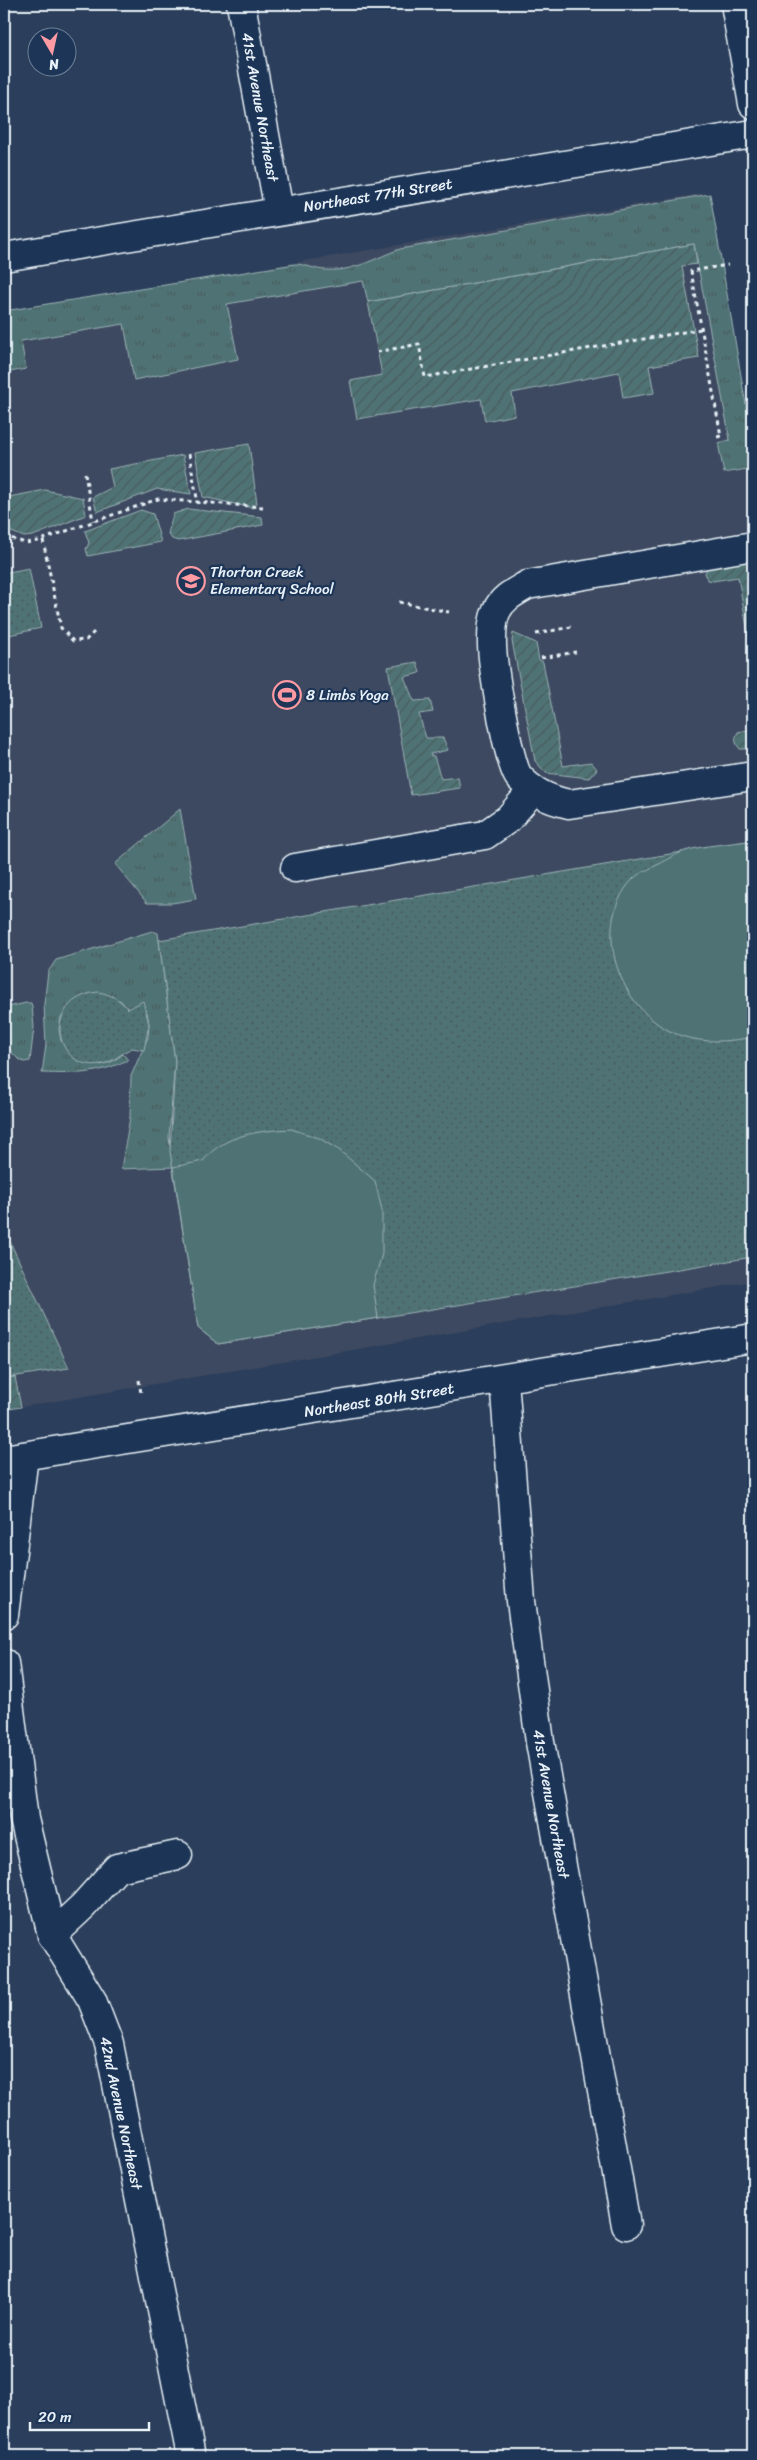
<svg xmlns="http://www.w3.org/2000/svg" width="757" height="2460" viewBox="0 0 757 2460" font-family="Sriracha,sans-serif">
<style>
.built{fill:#3c4960}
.grass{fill:url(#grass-tufts);stroke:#9cb2b6}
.park{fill:url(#park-dots);stroke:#9cb2b6}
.garden{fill:url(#garden-furrows);stroke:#9cb2b6}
.pitch{fill:#4f7374;stroke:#9cb2b6}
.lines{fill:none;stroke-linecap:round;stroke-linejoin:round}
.minor-casing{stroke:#e8f1f8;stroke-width:31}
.path{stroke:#e8f1f8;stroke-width:3;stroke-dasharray:4 4;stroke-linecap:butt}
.minor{stroke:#1d3557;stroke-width:28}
.labels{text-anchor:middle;stroke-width:4.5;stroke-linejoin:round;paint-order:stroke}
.street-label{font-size:15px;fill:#e8f1f8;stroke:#1d3557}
.poi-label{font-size:15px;fill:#e8f1f8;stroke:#1d3557;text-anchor:start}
</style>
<defs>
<pattern id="grass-tufts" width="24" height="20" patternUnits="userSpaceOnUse" patternTransform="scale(1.25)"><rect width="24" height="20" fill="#4f7374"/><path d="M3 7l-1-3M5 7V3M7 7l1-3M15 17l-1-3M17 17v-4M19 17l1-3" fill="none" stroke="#4a5b5d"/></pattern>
<pattern id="park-dots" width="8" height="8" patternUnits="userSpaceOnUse" patternTransform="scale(1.25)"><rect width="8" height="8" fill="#4f7374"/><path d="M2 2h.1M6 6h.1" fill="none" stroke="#4a5b5d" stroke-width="1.8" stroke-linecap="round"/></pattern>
<pattern id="garden-furrows" width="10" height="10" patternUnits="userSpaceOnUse" patternTransform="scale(1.25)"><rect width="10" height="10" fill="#4f7374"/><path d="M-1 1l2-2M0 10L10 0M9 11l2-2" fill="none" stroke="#4a5b5d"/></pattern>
</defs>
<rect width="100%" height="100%" fill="#2b3e5b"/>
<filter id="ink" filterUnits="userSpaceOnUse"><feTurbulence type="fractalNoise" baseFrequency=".02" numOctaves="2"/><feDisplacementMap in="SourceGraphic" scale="10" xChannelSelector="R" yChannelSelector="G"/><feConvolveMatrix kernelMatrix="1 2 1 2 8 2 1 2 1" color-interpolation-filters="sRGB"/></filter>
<g filter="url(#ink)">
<path class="built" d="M704,193L753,481V1281L4,1410V312Z"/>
<g class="grass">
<path d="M710,194L753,446V468L724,473L718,443L730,440L694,244L368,302L363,281L227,304L238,359L134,380L124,324L21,341L26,369L4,373V311L295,264C306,264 315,270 326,270C354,272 375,258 400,249Z"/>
<path d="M180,809L196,899L172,903H147L115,864Z"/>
<path d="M152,931L158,933L175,1061L169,1137L173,1167L121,1169L130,1117L131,1076L148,1037L149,1024L147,1012L128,1009L120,1000L61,1017L59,1029L61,1041L101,1065L113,1061L123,1054L128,1060C95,1075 77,1074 42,1073L46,1045L44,1004L48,972L56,960Z"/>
<path d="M26,1003H31L32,1006L34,1027L30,1061L24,1062C2,1052 4,1028 4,1008Z"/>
</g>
<g class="park">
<path d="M29,568L41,628L4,636V573Z"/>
<path d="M753,840V1257L218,1344L198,1328L170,1151L175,1061L159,940Z"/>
<path d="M98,992C111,994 119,999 128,1009L143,1001L149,1024L144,1050L132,1048C121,1053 114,1062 102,1064C53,1073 41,998 98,992Z"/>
<path d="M4,1229L69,1368L4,1378Z"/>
</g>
<g class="garden">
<path d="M694,244L697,264L682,266L699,358L649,366L654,393L623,398L619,372L512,393L515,415L485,421L481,399L357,419L350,381L382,375L368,302Z"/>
<path d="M249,444L257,504L253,508L203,497L195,453Z"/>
<path d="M183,455L191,494L157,489L97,512L93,497L113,487L109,469Z"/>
<path d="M45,490L83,498L86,515L33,536L24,537L4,529V498Z"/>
<path d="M188,509L262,517L263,525L178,541L172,539L168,534L173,514Z"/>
<path d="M141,510L153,514L161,542L88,556L86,549L89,543L85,531Z"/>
<path d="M753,555V661L738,577L713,581L708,580L705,573L708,566Z"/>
<path d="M513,633L536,643L539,660L543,662L563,766L591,762L597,769L589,778L546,773L535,761L512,641Z"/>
<path d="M417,662L420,673L404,677L414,701L430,700L433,712L419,714L426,738H443L448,750L430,754L431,756H434L441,779L458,777L460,788L411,795L388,667Z"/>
<path d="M753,729V749H740C735,743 734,739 738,732Z"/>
<path d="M15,1377L21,1407L4,1410V1378Z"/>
</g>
<g class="pitch">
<path d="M753,840V1037C727,1042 699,1044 674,1033C620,1010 589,927 632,880C637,874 647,870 655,866C664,862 673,856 682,852C701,845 732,844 753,840Z"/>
<path d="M291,1129L319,1138L339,1150L375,1181L382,1210V1254L373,1285L378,1318L218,1344L198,1328L173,1167L203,1161C224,1134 259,1131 291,1129Z"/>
</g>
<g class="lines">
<defs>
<g id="minor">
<path d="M241,4L279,211"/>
<path d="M735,4L753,104"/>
<path d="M4,257L753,134"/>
<path d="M753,546L527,585C515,592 502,598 496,612C493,619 492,631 492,639C491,659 508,764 519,777C532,792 550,800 569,804L753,776"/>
<path d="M295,868L485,835L508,819L533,790"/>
<path d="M504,1380L521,1601L540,1742L626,2225"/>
<path d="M4,1459L753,1338"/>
<path d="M4,1615L24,1456"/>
<path d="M4,1663L24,1819L52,1935L92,2000L109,2044L191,2456"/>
<path d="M52,1935L83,1906L117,1868L178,1855"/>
</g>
</defs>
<use href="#minor" class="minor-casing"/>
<g class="path">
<path d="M377,352L419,344L425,377L701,329"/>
<path d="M717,437L721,436L691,271L728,265"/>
<path d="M189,454L198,504"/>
<path d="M85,473L93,521"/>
<path d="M4,536L26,543L38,541L158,499L263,507"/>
<path d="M43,540L61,628L73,641L86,640L94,632"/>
<path d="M399,602L449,612"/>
<path d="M536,634L571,627"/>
<path d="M541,658L576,652"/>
<path d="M139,1380L141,1394"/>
</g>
<use href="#minor" class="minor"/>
</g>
</g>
<defs>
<symbol id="school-ring" viewBox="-11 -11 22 22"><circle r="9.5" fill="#1d3557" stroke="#ff9aa2" stroke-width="1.5"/><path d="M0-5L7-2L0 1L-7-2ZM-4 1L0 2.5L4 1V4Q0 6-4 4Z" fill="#ff9aa2"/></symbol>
<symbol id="stadium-ring" viewBox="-11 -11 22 22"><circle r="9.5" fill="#1d3557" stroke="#ff9aa2" stroke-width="1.5"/><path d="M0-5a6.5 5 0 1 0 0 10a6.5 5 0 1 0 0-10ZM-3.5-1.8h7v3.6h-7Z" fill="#ff9aa2"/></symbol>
</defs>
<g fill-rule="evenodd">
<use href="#school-ring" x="175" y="565" width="32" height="32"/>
<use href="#stadium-ring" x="271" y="679" width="32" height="32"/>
</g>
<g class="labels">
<g class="street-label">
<text transform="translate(260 107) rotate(80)" y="5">41st Avenue Northeast</text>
<text transform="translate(378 195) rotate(-9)" y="5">Northeast 77th Street</text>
<text transform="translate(379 1400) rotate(-9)" y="5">Northeast 80th Street</text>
<text transform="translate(551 1804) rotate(80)" y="5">41st Avenue Northeast</text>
<text transform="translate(121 2113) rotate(78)" y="5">42nd Avenue Northeast</text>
</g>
<g class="poi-label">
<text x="210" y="577">Thorton Creek<tspan x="210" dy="17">Elementary School</tspan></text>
<text x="306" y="700">8 Limbs Yoga</text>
</g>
</g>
<rect width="757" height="2460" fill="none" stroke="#1d3557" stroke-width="20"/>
<rect x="10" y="10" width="737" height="2440" fill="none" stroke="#e8f1f8" stroke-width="2" filter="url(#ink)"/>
<g transform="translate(52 52) rotate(171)"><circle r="24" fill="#1d3557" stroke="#6e8097"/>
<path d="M0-4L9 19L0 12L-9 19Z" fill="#ff9aa2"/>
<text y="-8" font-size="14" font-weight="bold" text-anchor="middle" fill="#e8f1f8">N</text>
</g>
<path d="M30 2422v8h119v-8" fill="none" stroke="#e8f1f8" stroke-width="2.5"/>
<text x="38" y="2422" font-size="15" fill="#e8f1f8" stroke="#1d3557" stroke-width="4" paint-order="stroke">20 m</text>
</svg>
